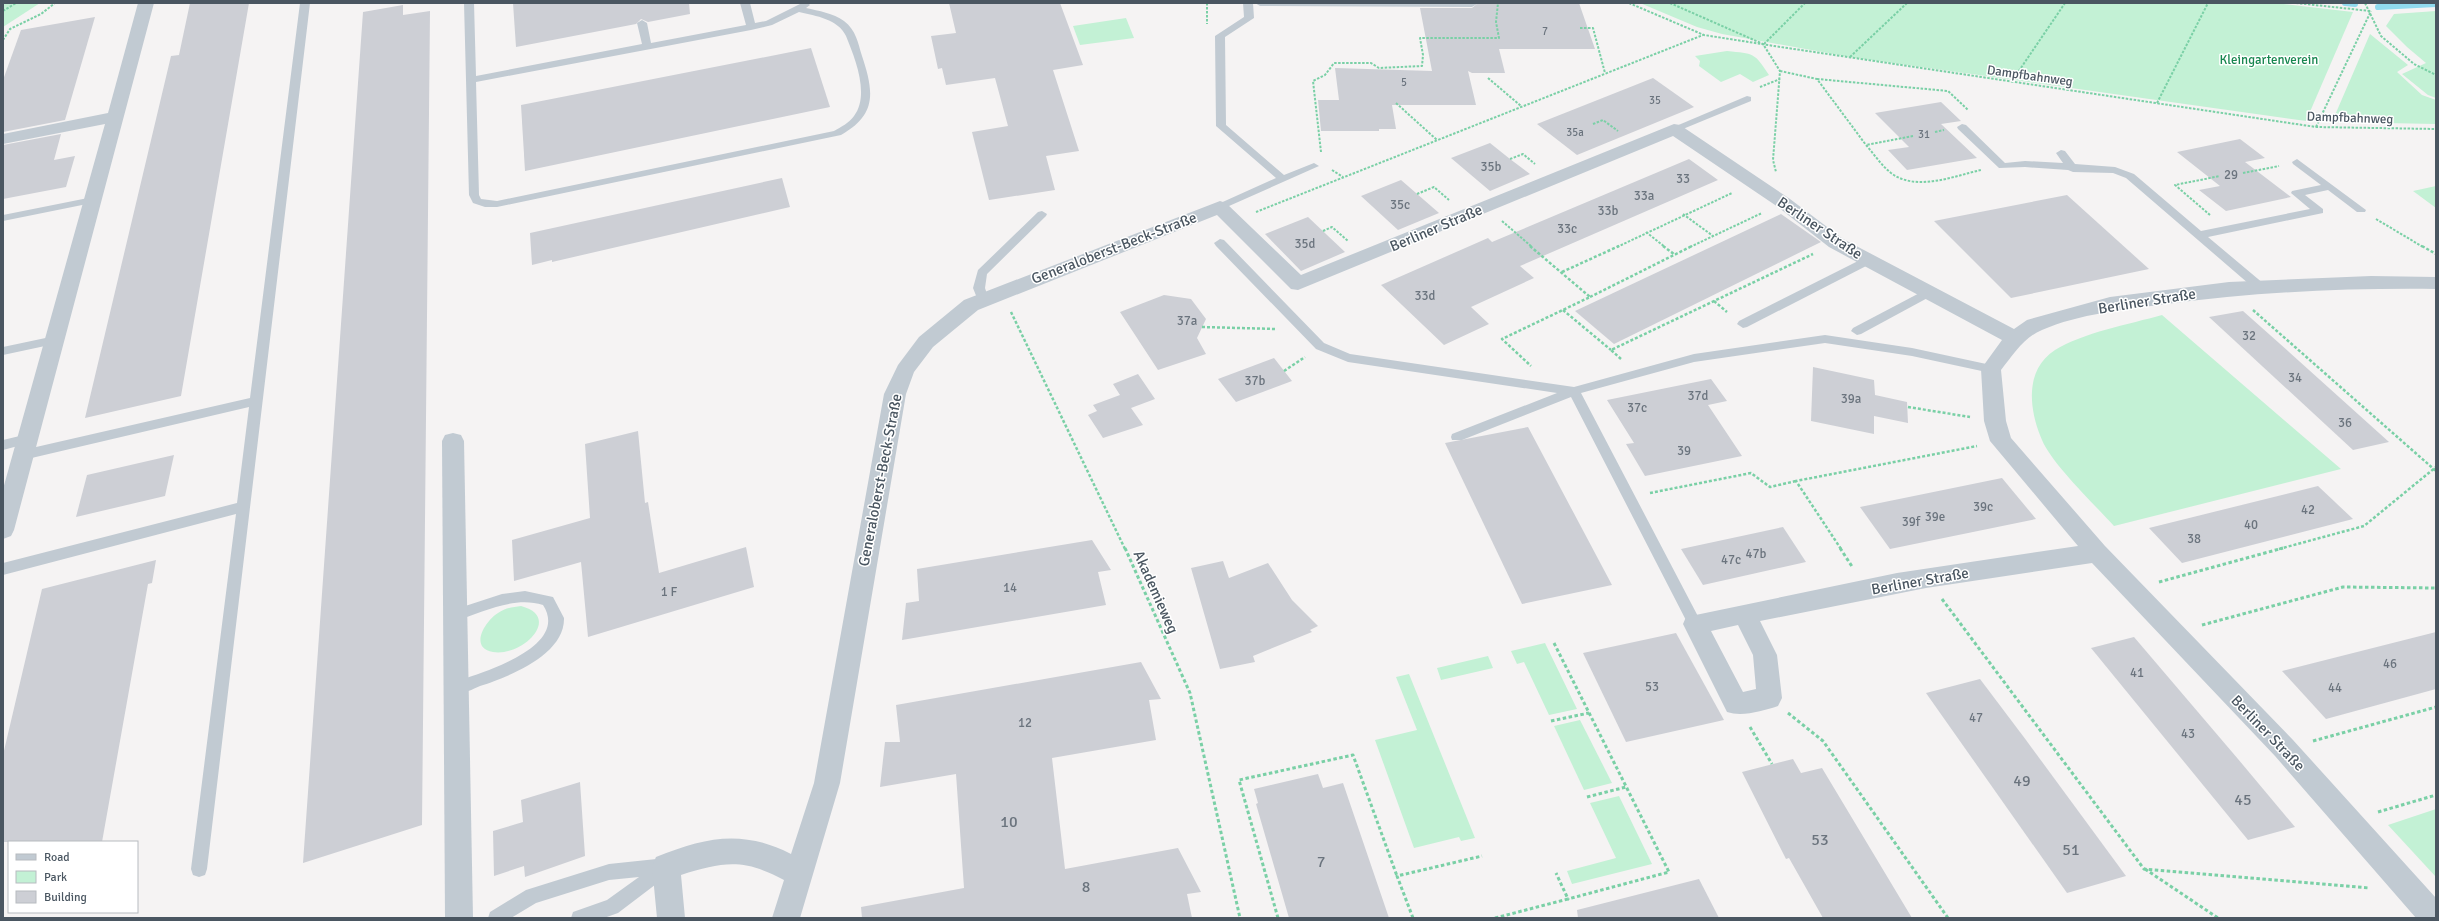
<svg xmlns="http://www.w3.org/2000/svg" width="2439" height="921" viewBox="0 0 2439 921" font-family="Signika,sans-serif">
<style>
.green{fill:#c3f1d5}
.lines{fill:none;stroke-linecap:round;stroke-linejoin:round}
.stream{stroke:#90daee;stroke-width:6}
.building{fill:#cdcfd5}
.path-far2{stroke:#7ad0a6;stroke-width:2;stroke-dasharray:2.5 1.5;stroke-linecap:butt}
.path-far1{stroke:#7ad0a6;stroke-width:2.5;stroke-dasharray:3 2;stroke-linecap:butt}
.path{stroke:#7ad0a6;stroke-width:3;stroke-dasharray:3.5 2.5;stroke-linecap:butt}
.lane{fill:#c1cad2;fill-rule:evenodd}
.street{fill:#c1cad2;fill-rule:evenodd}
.labels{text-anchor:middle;stroke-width:3;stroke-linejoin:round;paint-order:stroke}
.far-number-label{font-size:11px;fill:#6b747e}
.far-park-label{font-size:13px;fill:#17864f;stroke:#fff}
.far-street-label{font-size:13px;fill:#4a5661;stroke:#fff}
.number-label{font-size:13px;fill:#6b747e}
.street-label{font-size:15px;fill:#4a5661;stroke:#fff}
.near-number-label{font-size:16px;fill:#6b747e}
</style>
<rect width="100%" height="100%" fill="#f5f3f3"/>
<g class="green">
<path d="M3,3H40L3,27Z"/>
<path d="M1640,3H2274L2353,12L2306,121L1850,57L1722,34L1697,27Z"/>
<path d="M2436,11V98L2428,95L2402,74L2426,63L2407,47L2386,26L2394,14Z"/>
<path d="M1126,18L1134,38L1080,45L1073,26Z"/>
<path d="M2370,34L2408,65L2397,72L2422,95L2436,100V124L2332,122Z"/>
<path d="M1727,51C1754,54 1754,52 1769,75L1753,82L1740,74L1721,82L1699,66L1700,61L1695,56Z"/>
<path d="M2436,186V208L2413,191Z"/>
<path d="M2162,315L2341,469L2114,526C2095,505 2052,464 2042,440C2029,410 2024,370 2055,350C2082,333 2130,324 2162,315Z"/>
<path d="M521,606C563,617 522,657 493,652C468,648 486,620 498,613C505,608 513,607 521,606Z"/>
<path d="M1545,643L1577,709L1549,715L1524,662L1517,664L1511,651Z"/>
<path d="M1488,656L1493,668L1441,680L1437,668Z"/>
<path d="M1409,674L1475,838L1461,841L1459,837L1414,848L1375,740L1417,730L1396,677Z"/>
<path d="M1580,720L1612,783L1584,790L1554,726Z"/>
<path d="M1619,796L1652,864L1572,884L1567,871L1616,858L1590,803Z"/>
<path d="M2436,809V877L2388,825Z"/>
</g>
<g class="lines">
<g class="stream">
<path d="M2345,3L2355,4"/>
<path d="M2378,7L2436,4"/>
</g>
</g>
<g class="building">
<path d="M190,3H249L181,396L85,418L171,56L179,55Z"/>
<path d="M513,3H689L690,14L648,22L641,19L636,24L516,47Z"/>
<path d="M949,3H1060L1083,65L1053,70L1079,151L1046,156L1055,190L989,200L972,132L1008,126L995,78L946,85L942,68L938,69L931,36L956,33Z"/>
<path d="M1478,3H1579L1595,49H1499L1505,73H1472L1468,71L1476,105H1392L1396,129H1379V131H1321L1318,100H1339L1335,68L1432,71L1420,8H1472Z"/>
<path d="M403,5V15L430,11L422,825L303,863L363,12Z"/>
<path d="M95,17L65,120L3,132V80L21,30Z"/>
<path d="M811,48L830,107L525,171L521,105Z"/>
<path d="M1653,78L1694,107L1577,155L1537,124Z"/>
<path d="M1941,102L1961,121L1941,124L1977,158L1907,170L1888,150L1909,147L1875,113Z"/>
<path d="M61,134L54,160L75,156L66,187L3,199V145Z"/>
<path d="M2240,139L2265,158L2245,162L2291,197L2226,211L2199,190L2220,186L2177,152Z"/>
<path d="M1490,143L1510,159L1530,174L1490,191L1451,158Z"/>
<path d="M1689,159L1718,180L1520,266L1534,278L1471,307L1489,324L1444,345L1381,285L1488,238L1492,242Z"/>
<path d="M782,178L790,207L552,262V260L532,265L530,233Z"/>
<path d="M1401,180L1439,213L1398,230L1361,196Z"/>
<path d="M2067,195L2149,269L2011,298L1934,221Z"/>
<path d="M1781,214L1821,242L1614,344L1575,311Z"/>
<path d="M1308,217L1345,252L1301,271L1265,234Z"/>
<path d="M1164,295L1191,299L1206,319L1197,338L1206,354L1158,370L1120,312Z"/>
<path d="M2243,311L2289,352L2389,442L2353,450L2209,317Z"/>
<path d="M1274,358L1292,381L1236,402L1218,379Z"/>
<path d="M1813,367L1874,380L1875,395L1907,402L1908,423L1874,416V434L1811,421Z"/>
<path d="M1138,374L1155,399L1131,408L1143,425L1103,438L1088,415L1097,411L1093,405L1120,395L1113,384Z"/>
<path d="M1711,379L1727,401L1708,405L1742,456L1645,476L1626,444L1634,443L1607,400Z"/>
<path d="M1528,427L1612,585L1522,604L1445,443Z"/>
<path d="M638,431L645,503L648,502L659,573L746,547L754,587L588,637L581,562L514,581L512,540L590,518L585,444Z"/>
<path d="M174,455L165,496L76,517L87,475Z"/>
<path d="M2002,478L2036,519L1890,549L1860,507Z"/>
<path d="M2318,486L2353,519L2182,563L2149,528Z"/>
<path d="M1783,527L1806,562L1703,585L1681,549Z"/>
<path d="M1092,540L1111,570L1098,572L1106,605L902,640L906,603L919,601L917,569Z"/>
<path d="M156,560L152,583L148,584L102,842H3V755L42,589Z"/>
<path d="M1223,561L1229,578L1268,563L1292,600L1318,626L1310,630L1312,632L1253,656L1255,662L1220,669L1191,568Z"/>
<path d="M2436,632V689L2326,719L2282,671Z"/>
<path d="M1676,633L1724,720L1626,742L1583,653Z"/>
<path d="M2134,637L2238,759L2295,827L2248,840L2091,648Z"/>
<path d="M1141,662L1161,699L1149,700L1156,740L1052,758L1065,869L1178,848L1201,892L1187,894L1192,918H862L861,907L964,888L956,774L880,787L885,742H900L896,705Z"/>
<path d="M1980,679L2026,740L2126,876L2067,893L1926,693Z"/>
<path d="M1793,759L1801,773L1822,768L1912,918H1823L1789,858L1786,859L1742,772Z"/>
<path d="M1318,774L1323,788L1343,783L1389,918H1289L1256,804L1258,803L1254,789Z"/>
<path d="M580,782L585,856L525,877L524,866L494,876L493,831L523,822L521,800Z"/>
<path d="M1699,879L1719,918H1578L1577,910Z"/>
</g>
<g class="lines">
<g class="path-far2">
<path d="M1207,3V24"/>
<path d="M1629,3L1704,35L1774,46L2316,127L2436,129"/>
<path d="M1670,3L1763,44L1780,71L1773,160L1776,172"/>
<path d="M2296,3L2370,11"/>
<path d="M2365,3L2381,36L2414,64L2436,75"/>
<path d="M3,11L16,3"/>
<path d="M1580,28H1593L1605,73"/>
<path d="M3,40L10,29L41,14L55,3"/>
<path d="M1764,44L1805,3"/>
<path d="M1850,57L1907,3"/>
<path d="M1780,71L1817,79L1866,145"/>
<path d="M1488,78L1521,106"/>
<path d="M1817,79L1948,91L1968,110"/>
<path d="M2012,81L2065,3"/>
<path d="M1760,87L1780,79"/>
<path d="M1396,103L1437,140"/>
<path d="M2157,103L2208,3"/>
<path d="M1593,124L1603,120L1618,131"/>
<path d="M2316,127L2371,11"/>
<path d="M1935,132L1944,130"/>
<path d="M1913,136L1866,145C1874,154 1881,165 1891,173C1916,192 1954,176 1981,170"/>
<path d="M1321,152L1313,81L1325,75L1334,63H1371L1379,68L1422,66L1423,55L1420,38H1499L1496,22L1498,3"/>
<path d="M1510,159L1523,154L1535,164"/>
<path d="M1332,170L1343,177"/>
<path d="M2243,173L2279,166"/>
<path d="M1417,194L1434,187L1449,200"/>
<path d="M1256,212L1703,35"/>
<path d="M1683,214L1713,236"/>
<path d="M2210,215L2175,185L2220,176"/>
<path d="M2376,219L2423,247"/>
<path d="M1502,221L1532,247"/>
<path d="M1323,231L1332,227L1348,241"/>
<path d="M1646,232L1665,247"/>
<path d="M1617,247L1732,193"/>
<path d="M1690,247L1762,213"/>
</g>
<g class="path-far1">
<path d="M1530,246L1590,297L1502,339L1531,366"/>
<path d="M1663,246L1674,254"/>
<path d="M2422,246L2436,254"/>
<path d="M1562,272L1619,246"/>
<path d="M1590,297L1692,246"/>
<path d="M1714,301L1727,312"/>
<path d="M1563,310L1611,350"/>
<path d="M2253,310L2436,471"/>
<path d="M1011,312L1125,549"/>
<path d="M1202,327L1276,329"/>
<path d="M1621,359L1611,350L1813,254"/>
<path d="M1284,371L1305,357"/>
<path d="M1908,407L1970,417"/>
<path d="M1650,493L1751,473L1770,487L1796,481"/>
<path d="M1841,549L1796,481L1977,446"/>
<path d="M2279,549L2364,526L2436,467"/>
</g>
<g class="path">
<path d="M1125,548L1190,693L1240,918"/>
<path d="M1840,548L1853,568"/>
<path d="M2159,582L2283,548"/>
<path d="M1942,599L2144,869L2369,888"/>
<path d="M2202,625L2343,587L2436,588"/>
<path d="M1554,643L1669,872L1568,899"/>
<path d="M1788,713L1823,741L1948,918"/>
<path d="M1551,721L1589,713"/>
<path d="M1750,727L1772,764"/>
<path d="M2313,741L2436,707"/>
<path d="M1587,797L1626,787"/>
<path d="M2378,812L2436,795"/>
<path d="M2145,869L2218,918"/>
<path d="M1278,918L1239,780L1353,755L1397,876"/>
<path d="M1413,918L1397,876L1482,856"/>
<path d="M1495,918L1568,899L1556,873"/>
</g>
<g class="lane">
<path d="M300,3H310L207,869L205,875L199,877L193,875L191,869L236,514L3,575V563L237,503L249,407L23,460L17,455L23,450L250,398Z"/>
<path d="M464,3H474L476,76L642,44L637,23L642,20L647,23L651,43L746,25L740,3H750L755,23L766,21L802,3H808L810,5L806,8C819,11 833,13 844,21C856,30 858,43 862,56C874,92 877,115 841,135L497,207H485L473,203L469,195ZM799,12C816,16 838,19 846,36C855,58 870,95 854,116C849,123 841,127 834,131L497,201L481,199L479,195L476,82L751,30L772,25Z"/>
<path d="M1243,3H1253L1254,18L1225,37L1226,125L1284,175L1314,163L1319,166L1220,210L1215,207L1216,205L1276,178L1216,126L1215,36L1244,17Z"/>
<path d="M1255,3H1476L1477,4L1472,7L1260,6Z"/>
<path d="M1747,96L1751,97V101L1678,131L1674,132L1669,129Z"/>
<path d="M1962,124L1966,125L2005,163L2025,161L2063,163L2056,153L2061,150L2065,151L2075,164L2115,167L2134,174L2201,231L2310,209L2291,193L2292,191L2321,185L2293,164L2292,162L2297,159L2366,210L2365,212H2357L2328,190L2305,195L2323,209V213L2208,237L2264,284L2266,287L2264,290H2256L2126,178L2113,173L2073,172L2068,170L2025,167L1999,168L1958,129L1957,127Z"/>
<path d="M93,197L98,200L97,202L3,221V215Z"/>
<path d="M1042,211L1047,214L1046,216L987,274L985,288L989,300L987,303H979L973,288L978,270L1038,212Z"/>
<path d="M1220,239L1224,240L1324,343L1350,354L1574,387L1694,354L1825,335L1912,348L1991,365L1997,369L1991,373L1912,356L1825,343L1694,362L1581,393L1702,624L1700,628L1695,630L1690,628L1571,397L1462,440H1452L1451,437L1452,434L1557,393L1348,362L1316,349L1216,246L1214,243Z"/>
<path d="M1868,256L1872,257L1874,260L1872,263L1747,327L1743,328L1737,324L1739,321Z"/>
<path d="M1929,288L1935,292L1933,295L1861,334L1857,335L1851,331L1853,328Z"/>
<path d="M55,336L59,337L61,340L59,343L3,355V347Z"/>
<path d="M28,434L33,436L34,439L33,442L3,450V440Z"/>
<path d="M525,591L553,597L564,618C565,655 508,677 480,686C471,690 460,696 451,693L449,688L451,683C478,674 571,648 543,605C514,596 483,612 455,621L450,619L448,615L450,611L502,594Z"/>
<path d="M666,858L672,860L674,866L672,872L618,913L604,918H571L573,912L607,900L639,877L609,880L536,903L511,918H488L490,912L526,890L609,864Z"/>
</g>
<g class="street">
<path d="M138,3H154L14,530L11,536L3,539V489L105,124L3,144V134L108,113Z"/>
<path d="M1674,124L1680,125L1790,199L1843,239L2014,329L2027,320L2110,297L2229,282L2371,276L2436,277V289C2346,288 2256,292 2166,304C2127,309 2078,314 2042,330C2024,337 2013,355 2001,370L2006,421L2011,438L2105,546L2293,740L2436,898V918H2416L2275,756L2092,563L1926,588L1760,621L1777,655L1782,698L1778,706C1763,711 1742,717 1727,712L1683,624L1686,617L1897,573L2078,546L1990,441L1984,421L1981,369L2002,340L1829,247L1778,207L1673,136L1298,290L1291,289L1217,215L978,310L933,347L914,372L906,394L840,783L800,918H772L784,880C743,858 723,862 681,875L685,918H657L652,866L656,857C706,837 742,829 791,854L814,783L884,394L898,365L919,337L964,300L1220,201L1226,203L1301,275ZM1738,625L1753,655L1756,689L1743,692L1711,631Z"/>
<path d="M453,433L461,435L464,441L473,918H445L442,441L445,435Z"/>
</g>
</g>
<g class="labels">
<g class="far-number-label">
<text x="1545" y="35">7</text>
<text x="1404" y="86">5</text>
<text x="1655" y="104">35</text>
<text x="1575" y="136">35a</text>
<text x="1924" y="138">31</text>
</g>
<g class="far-park-label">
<text x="2269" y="64">Kleingartenverein</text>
</g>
<g class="far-street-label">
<text transform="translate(2030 75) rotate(8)" y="5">Dampfbahnweg</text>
<text transform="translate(2350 117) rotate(2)" y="5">Dampfbahnweg</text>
</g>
<g class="number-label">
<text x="1491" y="171">35b</text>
<text x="2231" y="179">29</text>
<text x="1683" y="183">33</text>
<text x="1644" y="200">33a</text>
<text x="1400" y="209">35c</text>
<text x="1608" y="215">33b</text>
<text x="1567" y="233">33c</text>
<text x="1305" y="248">35d</text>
<text x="1425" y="300">33d</text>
<text x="1187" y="325">37a</text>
<text x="2249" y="340">32</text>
<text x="2295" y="382">34</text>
<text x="1255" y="385">37b</text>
<text x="1698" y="400">37d</text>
<text x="1851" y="403">39a</text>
<text x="1637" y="412">37c</text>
<text x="2345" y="427">36</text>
<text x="1684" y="455">39</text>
<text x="1983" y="511">39c</text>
<text x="2308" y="514">42</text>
<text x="1935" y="521">39e</text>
<text x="1911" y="526">39f</text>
<text x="2251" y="529">40</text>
<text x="2194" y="543">38</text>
<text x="1756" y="558">47b</text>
<text x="1731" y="564">47c</text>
<text x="1010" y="592">14</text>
<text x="669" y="596">1 F</text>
<text x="2390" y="668">46</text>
<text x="2137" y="677">41</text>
<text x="1652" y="691">53</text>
<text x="2335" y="692">44</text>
<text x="1976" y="722">47</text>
<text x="1025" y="727">12</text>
<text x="2188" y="738">43</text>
</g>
<g class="street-label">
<text transform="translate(1436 228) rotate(-23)" y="5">Berliner Straße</text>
<text transform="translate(1820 228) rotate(34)" y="5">Berliner Straße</text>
<text transform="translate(1114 248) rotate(-21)" y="5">Generaloberst-Beck-Straße</text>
<text transform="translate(2147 301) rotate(-9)" y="5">Berliner Straße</text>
<text transform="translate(880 480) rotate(-79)" y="5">Generaloberst-Beck-Straße</text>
<text transform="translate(1920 581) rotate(-10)" y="5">Berliner Straße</text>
<text transform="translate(1156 592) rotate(66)" y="5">Akademieweg</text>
<text transform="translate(2268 733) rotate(46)" y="5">Berliner Straße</text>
</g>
<g class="near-number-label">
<text x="2022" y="786">49</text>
<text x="2243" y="805">45</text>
<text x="1009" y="827">10</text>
<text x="1820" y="845">53</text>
<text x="2071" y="855">51</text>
<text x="1321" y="867">7</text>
<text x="1086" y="892">8</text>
</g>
</g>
<rect width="2439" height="921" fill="none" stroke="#4a5661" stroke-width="8"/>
<rect x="8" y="841" width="130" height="72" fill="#ffffff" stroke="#b7bbc0"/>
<rect x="16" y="854" width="20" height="6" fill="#c1cad2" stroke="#b7bbc0"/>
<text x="44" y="861" font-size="12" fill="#4a5661">Road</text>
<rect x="16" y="871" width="20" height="12" fill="#c3f1d5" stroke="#b7bbc0"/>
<text x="44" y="881" font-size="12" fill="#4a5661">Park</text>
<rect x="16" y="891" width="20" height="12" fill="#cdcfd5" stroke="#b7bbc0"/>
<text x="44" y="901" font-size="12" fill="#4a5661">Building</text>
</svg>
